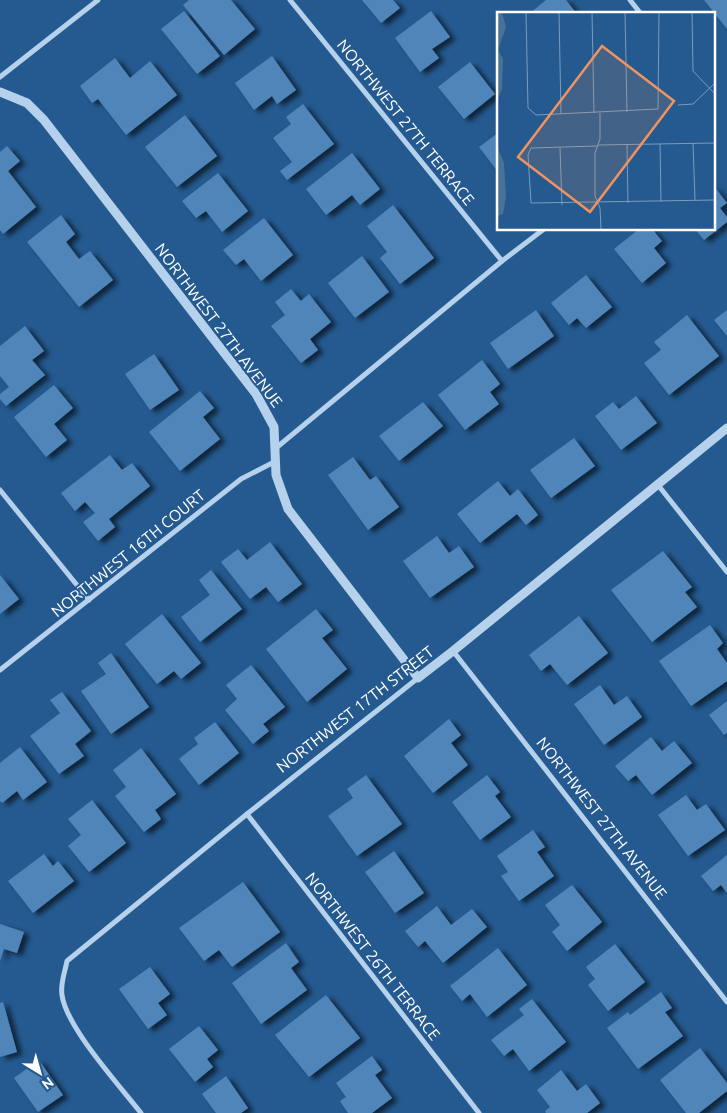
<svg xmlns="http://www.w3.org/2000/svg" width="727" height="1113" viewBox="0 0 727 1113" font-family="Ubuntu,sans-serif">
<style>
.building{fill:#5085b8;filter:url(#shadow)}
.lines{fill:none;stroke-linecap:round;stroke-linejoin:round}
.minor{stroke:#b5d1ec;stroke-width:5}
.tertiary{stroke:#b5d1ec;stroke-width:9}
.labels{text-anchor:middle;stroke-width:4;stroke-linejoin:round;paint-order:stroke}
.street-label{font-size:16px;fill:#fff;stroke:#245a90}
.inset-road{fill:none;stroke:#7c9cbc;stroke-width:1}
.view{fill:#f09361;fill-opacity:0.15;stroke:#f09361;stroke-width:2.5}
.inset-edge{fill:none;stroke:#fff;stroke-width:2.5}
</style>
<defs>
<filter id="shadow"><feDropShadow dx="5.5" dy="3" stdDeviation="2.5" flood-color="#0009"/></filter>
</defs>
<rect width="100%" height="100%" fill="#245a90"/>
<g class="building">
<path d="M189,0H231L255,29L224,55L183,5Z"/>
<path d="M362,0H393L400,8L381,23Z"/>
<path d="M546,0H566L577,14H529Z"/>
<path d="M704,0H727V29Z"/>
<path d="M184,11L220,56L197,74L161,29Z"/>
<path d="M431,11L450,37L432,49L439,58L420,72L395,38Z"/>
<path d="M272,56L296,90L277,104L272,96L254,110L235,83Z"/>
<path d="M115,58L130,78L150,61L177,95L126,135L98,99L92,103L80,86Z"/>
<path d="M470,62L495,94L464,119L438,87Z"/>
<path d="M303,104L334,144L287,180L280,171L292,162L273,138L291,124L286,117Z"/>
<path d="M185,115L217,156L177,187L145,147Z"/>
<path d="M498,133V172L479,147Z"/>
<path d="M7,146L20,161L8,171L36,207L3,234L0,230V152Z"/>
<path d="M352,153L380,189L360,205L352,195L326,215L306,189Z"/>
<path d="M218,173L248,211L222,232L206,211L196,218L182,201Z"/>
<path d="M713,185L727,203L720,208L727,217V222L704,240L695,229H713Z"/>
<path d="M393,205L434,258L400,284L380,258L387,252L367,226Z"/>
<path d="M61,215L75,234L66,242L79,259L90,251L113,280L79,307L27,242Z"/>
<path d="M264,218L293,255L261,281L244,259L236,265L223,250Z"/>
<path d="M639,229H652L662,241L654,248L666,263L642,283L614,249Z"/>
<path d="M362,256L389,292L355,318L328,283Z"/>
<path d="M586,275L612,307L586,328L577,318L569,325L551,303Z"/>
<path d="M291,289L301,301L309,294L331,322L310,339L318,350L301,363L271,326L285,315L275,302Z"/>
<path d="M536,310L554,336L508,369L490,343Z"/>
<path d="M727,310V336L714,320Z"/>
<path d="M687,315L719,356L669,395L644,363L661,350L654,342Z"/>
<path d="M25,326L44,351L32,360L45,375L6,406L0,399V394L9,387L0,376V346Z"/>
<path d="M154,354L179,390L150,410L125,374Z"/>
<path d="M482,360L500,384L490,392L499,404L465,430L438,395Z"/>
<path d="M54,385L73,408L54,424L67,440L46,457L14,417Z"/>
<path d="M200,391L214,408L203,417L220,439L180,471L149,432Z"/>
<path d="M636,396L657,423L621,450L595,416L613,402L619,409Z"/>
<path d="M423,402L443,426L399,461L379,436Z"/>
<path d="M574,438L595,466L551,498L530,470Z"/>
<path d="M110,455L122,470L132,463L150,486L109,519L115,527L98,541L83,522L95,513L85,502L75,511L61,493Z"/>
<path d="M353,457L370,480L376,476L399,507L368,530L328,475Z"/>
<path d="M498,481L510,496L518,489L538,515L526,525L517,514L480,543L457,514Z"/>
<path d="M437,536L449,553L459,546L474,567L430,598L403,561Z"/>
<path d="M270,542L302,584L278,602L266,587L250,599L221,562L238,549L247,560Z"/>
<path d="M663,551L692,587L685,592L697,607L652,642L611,590Z"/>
<path d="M211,570L242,609L200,642L181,617L210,595L199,580Z"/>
<path d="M0,575L19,599L0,614Z"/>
<path d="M316,609L333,630L322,638L347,669L307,702L266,649Z"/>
<path d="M162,614L201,663L181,679L174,671L157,684L125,644Z"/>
<path d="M579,616L608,653L567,685L550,664L541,671L529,655Z"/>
<path d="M710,625L723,643L717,649L727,663V681L691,706L659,661Z"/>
<path d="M111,653L149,707L111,734L81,691L106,674L98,663Z"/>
<path d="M251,665L285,707L263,724L269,731L253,744L225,710L237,699L226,685Z"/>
<path d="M600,685L614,705L627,696L642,717L604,745L574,704Z"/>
<path d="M62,692L91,731L75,744L84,756L59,774L30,736L60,713L50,700Z"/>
<path d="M727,701V733L724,735L709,715Z"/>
<path d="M449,719L461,735L451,743L468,765L433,793L404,756Z"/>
<path d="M215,722L239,753L199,785L179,759L198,744L194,738Z"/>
<path d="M651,737L662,751L674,741L692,763L652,795L636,775L628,781L615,766Z"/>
<path d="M20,747L47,782L23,800L17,791L2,803L0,801V763Z"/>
<path d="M141,748L176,794L155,810L161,819L144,832L115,796L126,787L113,770Z"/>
<path d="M366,775L402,824L357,856L328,816L353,798L347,789Z"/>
<path d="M487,775L500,792L495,796L511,817L480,840L452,802Z"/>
<path d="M686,795L697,810L706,804L725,830L688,856L658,815Z"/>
<path d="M92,800L126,843L89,872L68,846L81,835L68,819Z"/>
<path d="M533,830L545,847L537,852L554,876L519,901L501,876L508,872L497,856Z"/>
<path d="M394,851L424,893L395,913L365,872Z"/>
<path d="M44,854L53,866L58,861L74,881L33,913L8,881Z"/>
<path d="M727,855V893L721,885L713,891L701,876Z"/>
<path d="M243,882L280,932L232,967L219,950L204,961L179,928Z"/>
<path d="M572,885L602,922L567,951L552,932L560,925L545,905Z"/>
<path d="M437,906L451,925L472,909L487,927L443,963L425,941L418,947L405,931Z"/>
<path d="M0,924L24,932L17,953L4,949L0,961Z"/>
<path d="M286,943L299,962L291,968L307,990L261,1024L232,983Z"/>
<path d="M615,944L645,982L608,1011L588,985L595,979L586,967Z"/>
<path d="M498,948L527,985L487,1017L470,994L462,1001L450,986Z"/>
<path d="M150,967L170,994L158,1003L167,1015L148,1029L119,989Z"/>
<path d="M661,992L672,1008L665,1012L683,1036L638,1069L607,1028L628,1012L630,1015Z"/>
<path d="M326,995L360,1038L309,1077L275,1035Z"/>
<path d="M532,999L566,1042L529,1071L513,1049L504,1056L491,1040L524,1015L519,1009Z"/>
<path d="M3,1002L17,1052L0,1057V1003Z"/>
<path d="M199,1026L218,1050L207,1059L213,1067L195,1082L169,1049Z"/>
<path d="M700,1048L727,1083V1091L699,1113H686L660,1080Z"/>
<path d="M372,1056L382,1070L375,1075L392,1098L372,1113H348L340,1101L346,1097L336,1083Z"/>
<path d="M39,1060L63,1095L38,1112L14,1078Z"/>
<path d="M561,1070L577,1091L586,1084L600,1103L587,1113H546L545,1111L550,1107L537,1090Z"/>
<path d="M226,1076L248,1108L241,1113H216L202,1094Z"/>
</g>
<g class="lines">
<g class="minor">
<path d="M290,0L502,261"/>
<path d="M630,0L641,14"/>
<path d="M0,77L98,0"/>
<path d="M276,448L502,261L544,229"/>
<path d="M658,485L727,572"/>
<path d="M0,490L89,600"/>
<path d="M453,651L727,1002"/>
<path d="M0,670L241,479L276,461"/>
<path d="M247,814L479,1113"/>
<path d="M141,1113C120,1086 66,1027 62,995C60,984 65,972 67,961L247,814L418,678"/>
</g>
<path class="tertiary" d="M0,92L27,103L44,120L256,394L274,427L276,475L288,509L418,678L453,651L727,428"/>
</g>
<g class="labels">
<g class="street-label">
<text transform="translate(406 122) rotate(51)" y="6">NORTHWEST 27TH TERRACE</text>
<text transform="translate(219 325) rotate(53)" y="6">NORTHWEST 27TH AVENUE</text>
<text transform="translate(128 553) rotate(-39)" y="6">NORTHWEST 16TH COURT</text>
<text transform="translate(355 709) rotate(-38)" y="6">NORTHWEST 17TH STREET</text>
<text transform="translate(602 818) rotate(52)" y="6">NORTHWEST 27TH AVENUE</text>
<text transform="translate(373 956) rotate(52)" y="6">NORTHWEST 26TH TERRACE</text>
</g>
</g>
<g transform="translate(497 12)">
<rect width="218" height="218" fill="#245a90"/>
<path d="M0,1H5L9,15L1,38L6,47L5,77L0,89ZM0,135L7,151L9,185L6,202L0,204Z" fill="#4b7197"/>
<path class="inset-road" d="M29,1L31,96L39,103L161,97L162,1M62,1L64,102M95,1L97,101M128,1L130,100M195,1L196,59L218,82M181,93L196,92L218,71M103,101V127L98,141V184L103,196L104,217M196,131L198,188M163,132L164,190M101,133L218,131M130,133L131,191M100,134L34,136L31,143L34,191L218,188M63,136L65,193"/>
<path class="view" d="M105,34L177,89L93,200L21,145Z"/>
<rect width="218" height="218" class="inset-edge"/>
</g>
<g transform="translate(40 1073) rotate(143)" stroke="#245a90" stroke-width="4" paint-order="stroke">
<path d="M0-4L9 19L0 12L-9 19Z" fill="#ffffff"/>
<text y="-8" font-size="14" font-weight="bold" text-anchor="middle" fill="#ffffff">N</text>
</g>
</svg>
